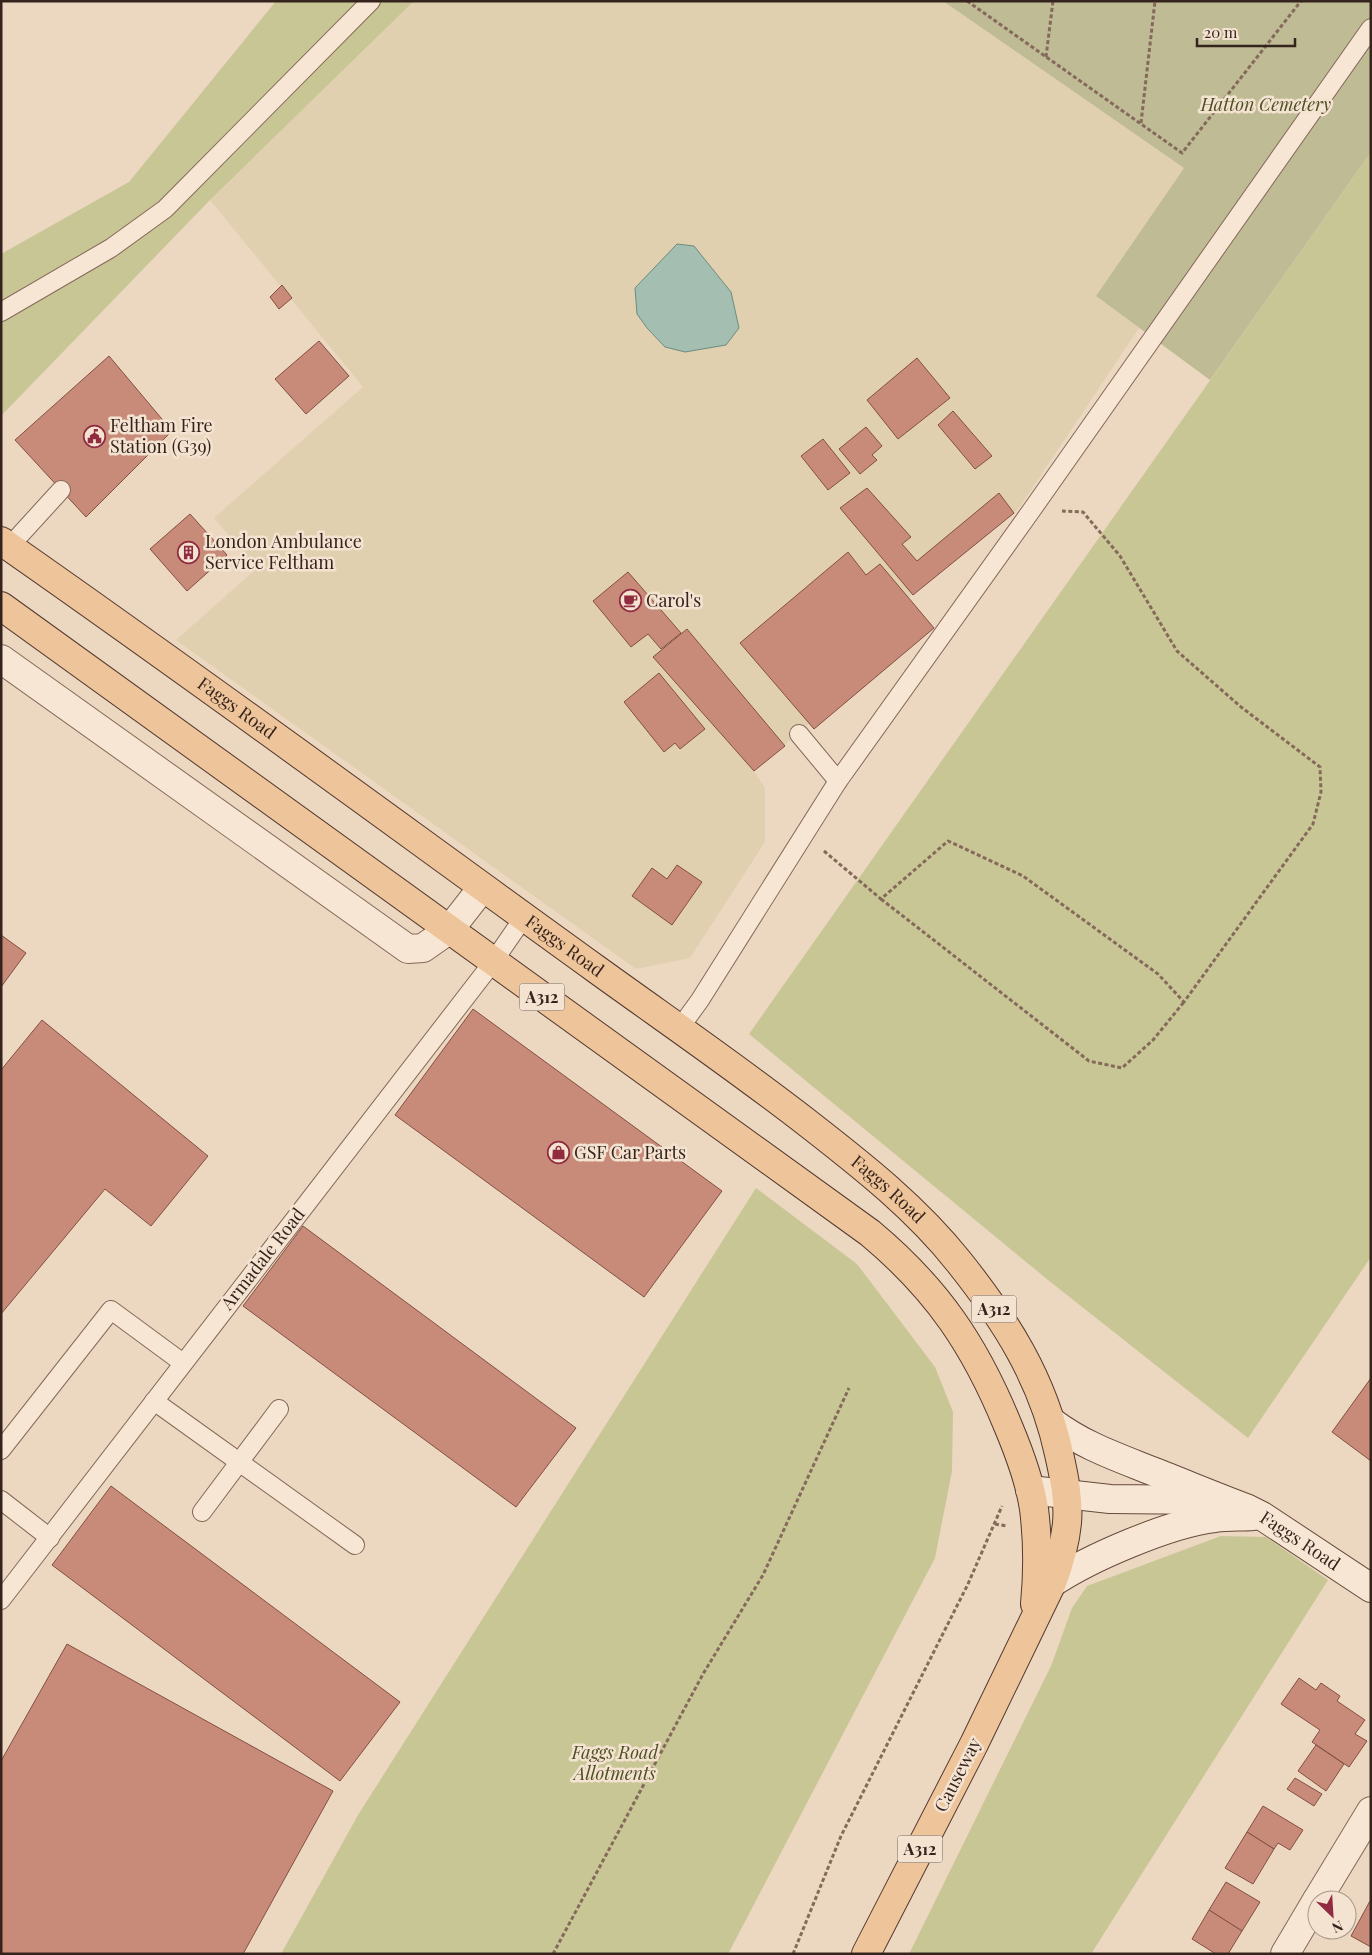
<svg xmlns="http://www.w3.org/2000/svg" width="1372" height="1955" viewBox="0 0 1372 1955" font-family="'Playfair Display',serif">
<style>
.farmland{fill:#e1d0af}
.green{fill:#c9c696}
.cemetery{fill:#bebb95}
.water{fill:#a4beb2;stroke:#6b8c7e}
.building{fill:#c88b79;stroke:#834f41}
.lines{fill:none;stroke-linecap:round;stroke-linejoin:round}
.lane-casing{stroke:#85695a;stroke-width:20}
.street-casing{stroke:#85695a;stroke-width:30}
.secondary-casing{stroke:#664a3d;stroke-width:30}
.primary-casing{stroke:#52382e;stroke-width:30}
.path{stroke:#85695a;stroke-width:3;stroke-dasharray:4 2.5;stroke-linecap:butt}
.lane{stroke:#f7e6d4;stroke-width:18}
.street{stroke:#f7e6d4;stroke-width:28}
.secondary{stroke:#f7e6d4;stroke-width:28}
.primary{stroke:#eec49a;stroke-width:28}
.labels{text-anchor:middle;stroke-width:5;stroke-linejoin:round;paint-order:stroke}
.shield{fill:#f4e3d1;stroke:#6e5d53;stroke-width:1}
.shield-label{font-size:16px;font-weight:bold;fill:#35241d}
.park-label{font-size:18px;font-style:italic;fill:#4e5025;stroke:#f4e3d1}
.poi-label{font-size:18px;fill:#35241d;stroke:#f4e3d1;text-anchor:start}
.street-label{font-size:18px;fill:#35241d;stroke:#f4e3d1}
</style>
<rect width="100%" height="100%" fill="#ecd7c1"/>
<path class="farmland" d="M414,1H943L1184,168L1096,296L1139,328L1019,508L909,597L934,628L814,729L809,724L754,771L765,788V842L690,958L636,969L176,640L257,568L214,518L363,387L210,200Z"/>
<g class="green">
<path d="M276,1H414L210,200L1,416V254L129,182Z"/>
<path d="M1371,152V1257L1248,1438L1048,1280L749,1034Z"/>
<path d="M756,1188L857,1264L935,1367L953,1412L952,1471L935,1558L728,1954H281L358,1815Z"/>
<path d="M1221,1536L1266,1537L1328,1580L1091,1954H909L1051,1666L1072,1608L1087,1586Z"/>
</g>
<path class="cemetery" d="M943,1H1371V152L1210,380L1096,296L1184,168Z"/>
<path class="water" d="M677,244L694,246L731,292L739,328L726,345L685,352L665,347L647,328L637,314L635,288Z"/>
<g class="building">
<path d="M282,285L292,298L279,309L270,297Z"/>
<path d="M319,341L349,376L306,414L275,379Z"/>
<path d="M109,356L172,431L86,517L15,440Z"/>
<path d="M917,358L950,398L898,439L867,400Z"/>
<path d="M953,411L992,456L975,469L938,425Z"/>
<path d="M866,427L882,446L872,455L877,460L860,474L839,449Z"/>
<path d="M823,439L850,473L828,490L801,456Z"/>
<path d="M867,488L911,537L902,544L917,561L999,493L1014,513L913,595L840,508Z"/>
<path d="M190,514L227,555L187,591L150,549Z"/>
<path d="M848,552L866,575L880,564L934,628L814,729L740,643Z"/>
<path d="M628,572L681,633L661,649L648,634L631,647L593,601Z"/>
<path d="M687,629L785,746L754,771L653,657Z"/>
<path d="M659,673L705,729L680,749L675,743L664,752L624,702Z"/>
<path d="M677,865L702,882L672,925L632,896L652,868L667,879Z"/>
<path d="M1,935L26,953L1,987Z"/>
<path d="M473,1009L722,1191L644,1297L395,1115Z"/>
<path d="M42,1020L208,1156L151,1226L105,1189L1,1314V1070Z"/>
<path d="M303,1226L576,1428L516,1507L243,1306Z"/>
<path d="M1371,1378V1461L1332,1432Z"/>
<path d="M111,1486L400,1702L340,1781L52,1565Z"/>
<path d="M67,1644L333,1791L243,1954H1V1761Z"/>
<path d="M1299,1678L1316,1690L1321,1683L1340,1696L1337,1701L1365,1720L1355,1734L1367,1741L1349,1767L1312,1742L1320,1730L1281,1704Z"/>
<path d="M1316,1745L1344,1764L1326,1791L1298,1771Z"/>
<path d="M1295,1778L1322,1794L1314,1806L1287,1789Z"/>
<path d="M1263,1806L1303,1830L1290,1850L1278,1843L1274,1849L1247,1832Z"/>
<path d="M1247,1832L1274,1849L1253,1884L1225,1868Z"/>
<path d="M1226,1882L1260,1902L1242,1931L1209,1910Z"/>
<path d="M1370,1901H1371V1947L1351,1936Z"/>
<path d="M1209,1910L1242,1931L1228,1954H1216L1192,1939Z"/>
</g>
<g class="lines">
<defs>
<g id="lane">
<path d="M1,312L111,248L165,209L371,1"/>
<path d="M1,550L9,547L61,490"/>
<path d="M799,734L838,781"/>
<path d="M679,1029L700,1000L838,781L1031,511L1371,28"/>
<path d="M154,1401L355,1545"/>
<path d="M1,1450L111,1310L183,1363"/>
<path d="M1,1500L50,1538"/>
<path d="M202,1512L279,1409"/>
<path d="M1,1600L493,962L524,917"/>
</g>
<g id="street">
<path d="M1,659L408,949L423,948L450,929L482,888"/>
<path d="M1317,1900L1371,1811"/>
<path d="M1285,1954L1317,1900"/>
</g>
<g id="secondary">
<path id="s1" d="M1052,1422C1082,1445 1117,1457 1152,1471C1183,1483 1214,1496 1246,1508L1262,1516L1371,1588"/>
<path d="M1030,1490L1110,1499L1212,1500"/>
<path d="M1052,1583C1089,1558 1170,1523 1215,1518C1228,1516 1241,1517 1253,1516"/>
</g>
<g id="primary">
<path id="s2" d="M1,541C202,681 398,826 596,969C668,1021 741,1071 810,1125C864,1167 917,1209 959,1262C1006,1321 1043,1379 1059,1454C1064,1476 1069,1500 1067,1523C1065,1544 1059,1564 1052,1583L974,1744L866,1954"/>
<path d="M1,606L870,1233C937,1289 975,1345 1008,1426C1019,1452 1030,1481 1034,1509C1038,1541 1038,1573 1035,1604"/>
</g>
</defs>
<use href="#lane" class="lane-casing"/>
<use href="#street" class="street-casing"/>
<use href="#secondary" class="secondary-casing"/>
<use href="#primary" class="primary-casing"/>
<g class="path">
<path d="M967,1L1182,153L1301,1"/>
<path d="M1046,57L1053,1"/>
<path d="M1141,123L1155,1"/>
<path d="M824,851L881,899L948,841L1023,876L1158,974L1184,1002L1313,824L1321,792L1320,767L1241,707L1177,651L1120,556L1083,512L1062,511"/>
<path d="M881,899L1089,1061L1122,1068L1153,1040L1184,1002"/>
<path d="M995,1524L1007,1526"/>
<path d="M553,1954L703,1674L763,1575L849,1388"/>
<path d="M793,1954L841,1836L968,1584L1002,1506"/>
</g>
<use href="#lane" class="lane"/>
<use href="#street" class="street"/>
<use href="#secondary" class="secondary"/>
<use href="#primary" class="primary"/>
</g>
<defs>
<symbol id="civic-ring" viewBox="-11 -11 22 22"><circle r="9.5" fill="#f4e3d1" stroke="#912c40" stroke-width="1.5"/><path d="M-.6-6.5H3V-4.5H.6V-3L4-1V1h2V6H-6V1h2V-1L-.6-3ZM-1.2 2.5V6h2.4V2.5Z" fill="#912c40"/></symbol>
<symbol id="building-ring" viewBox="-11 -11 22 22"><circle r="9.5" fill="#f4e3d1" stroke="#912c40" stroke-width="1.5"/><path d="M-4-6H4V6H1V3H-1V6H-4ZM-2.5-4.3h1.7v1.8h-1.7ZM.8-4.3h1.7v1.8H.8ZM-2.5-1h1.7V.8h-1.7ZM.8-1h1.7V.8H.8Z" fill="#912c40"/></symbol>
<symbol id="cafe-ring" viewBox="-11 -11 22 22"><circle r="9.5" fill="#f4e3d1" stroke="#912c40" stroke-width="1.5"/><path d="M-5.5-4.5H6V0H3Q3 3.5 0 3.5H-2.5Q-5.5 3.5-5.5 0ZM3-3.2v2h1.7v-2ZM-6 4.5H4V6H-6Z" fill="#912c40"/></symbol>
<symbol id="shop-ring" viewBox="-11 -11 22 22"><circle r="9.5" fill="#f4e3d1" stroke="#912c40" stroke-width="1.5"/><path d="M-5-2.5h2.3a2.7 3.5 0 0 1 5.4 0H5L5.5 6h-11ZM-1.5-2.5h3a1.5 2.3 0 0 0-3 0Z" fill="#912c40"/></symbol>
</defs>
<g fill-rule="evenodd">
<use href="#civic-ring" x="82" y="424" width="25" height="25"/>
<use href="#building-ring" x="176" y="540" width="25" height="25"/>
<use href="#cafe-ring" x="618" y="588" width="25" height="25"/>
<use href="#shop-ring" x="546" y="1140" width="25" height="25"/>
</g>
<g class="labels">
<g class="shield">
<rect x="519.5" y="983.5" width="45" height="27" rx="4"/>
<rect x="971.5" y="1295.5" width="45" height="27" rx="4"/>
<rect x="897.5" y="1835.5" width="45" height="27" rx="4"/>
</g>
<g class="shield-label">
<text x="542" y="1003">A312</text>
<text x="994" y="1315">A312</text>
<text x="920" y="1855">A312</text>
</g>
<g class="park-label">
<text x="1266" y="111">Hatton Cemetery</text>
<text x="615" y="1759">Faggs Road<tspan x="615" dy="21">Allotments</tspan></text>
</g>
<g class="poi-label">
<text x="110" y="432">Feltham Fire<tspan x="110" dy="21">Station (G39)</tspan></text>
<text x="205" y="548">London Ambulance<tspan x="205" dy="21">Service Feltham</tspan></text>
<text x="646" y="607">Carol's</text>
<text x="574" y="1159">GSF Car Parts</text>
</g>
<g class="street-label">
<text dy="6" stroke="none"><textPath href="#s2" startOffset="289">Faggs Road</textPath></text>
<text dy="6" stroke="none"><textPath href="#s2" startOffset="694">Faggs Road</textPath></text>
<text dy="6" stroke="none"><textPath href="#s2" startOffset="1099">Faggs Road</textPath></text>
<text transform="translate(263 1259) rotate(-52)" y="6">Armadale Road</text>
<text dy="6" stroke="none"><textPath href="#s1" startOffset="276">Faggs Road</textPath></text>
<text transform="translate(958 1775) rotate(-63)" y="6">Causeway</text>
</g>
</g>
<rect width="1372" height="1955" fill="none" stroke="#35241d" stroke-width="5"/>
<g transform="translate(1332 1915) rotate(155)"><circle r="24" fill="#f4e3d1" stroke="#a89789"/>
<path d="M0-4L9 19L0 12L-9 19Z" fill="#912c40"/>
<text y="-8" font-size="14" font-weight="bold" text-anchor="middle" fill="#35241d">N</text>
</g>
<path d="M1197 38v8h98v-8" fill="none" stroke="#35241d" stroke-width="2.5"/>
<text x="1204" y="38" font-size="15" fill="#35241d" stroke="#f4e3d1" stroke-width="4" paint-order="stroke">20 m</text>
</svg>
